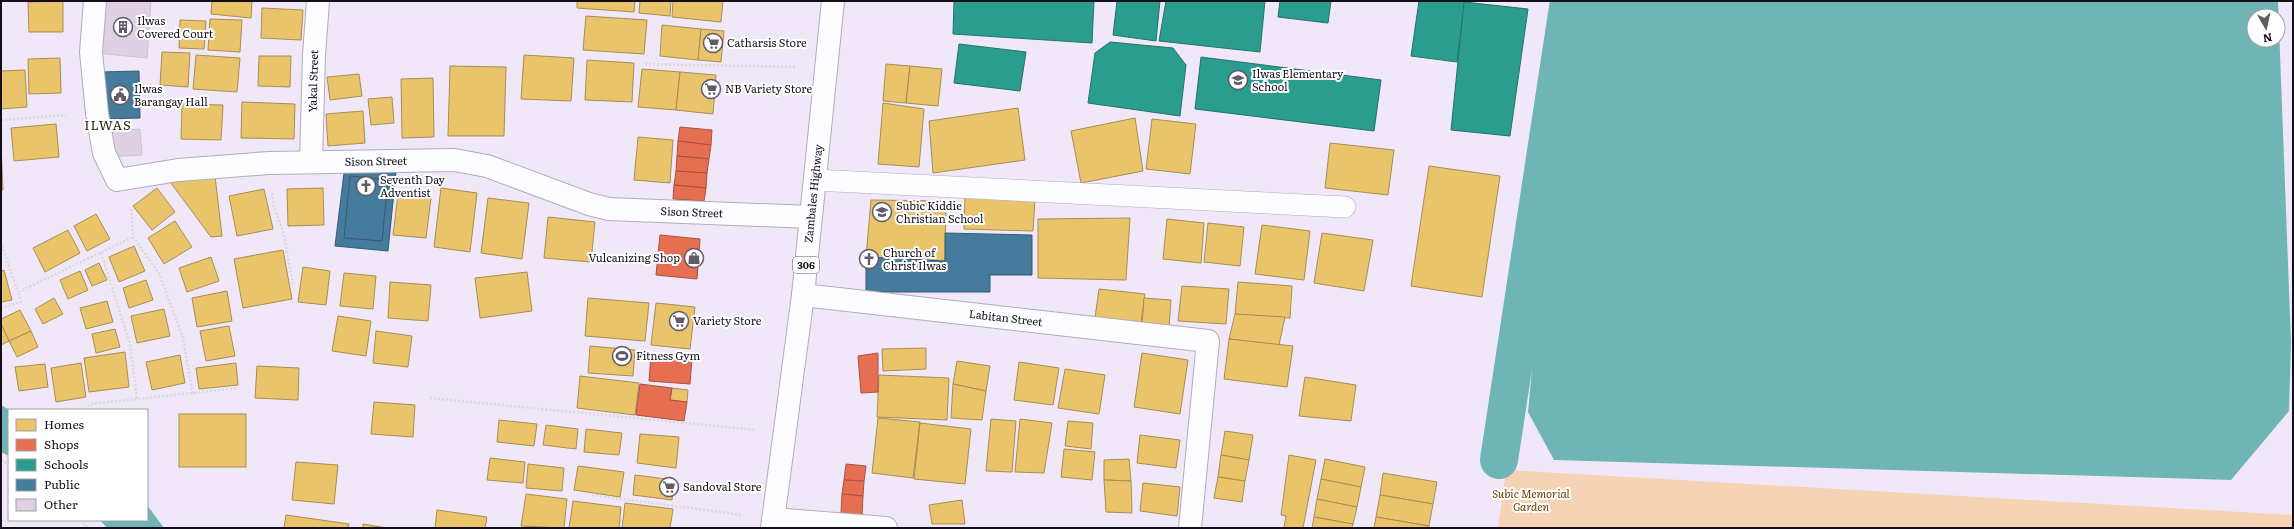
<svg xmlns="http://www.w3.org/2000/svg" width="2294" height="529" viewBox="0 0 2294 529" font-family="Literata,serif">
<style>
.green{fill:#f6d3b5}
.water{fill:#6fb5b5;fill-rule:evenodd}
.homes{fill:#e9c46a;stroke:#a98d52}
.shops{fill:#e76f51;stroke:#a85240}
.schools{fill:#2a9d8f;stroke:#23726c}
.public{fill:#457b9d;stroke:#365a76}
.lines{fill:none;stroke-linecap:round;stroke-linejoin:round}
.canal{stroke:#6fb5b5;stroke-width:38}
.building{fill:#e0d0e4;stroke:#ccc3d0}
.lane-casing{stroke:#b2acb9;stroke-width:22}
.street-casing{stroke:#b2acb9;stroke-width:24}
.primary-casing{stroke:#b2acb9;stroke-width:24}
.path{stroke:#dad8dc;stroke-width:2.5;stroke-dasharray:2 2;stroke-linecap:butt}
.lane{stroke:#fdfcfe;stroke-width:21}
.street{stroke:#fdfcfe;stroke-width:22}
.primary{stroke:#fdfcfe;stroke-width:22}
.labels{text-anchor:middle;stroke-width:4;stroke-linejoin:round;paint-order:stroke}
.shield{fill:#fff;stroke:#5a565f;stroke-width:1}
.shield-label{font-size:10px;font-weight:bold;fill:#140e1a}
.poi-label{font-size:11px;fill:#140e1a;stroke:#fff;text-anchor:start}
.street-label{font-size:11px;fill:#140e1a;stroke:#fff}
.park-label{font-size:11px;font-style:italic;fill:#6b4205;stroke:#fff}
.quarter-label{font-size:13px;letter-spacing:1px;fill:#202f0c;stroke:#fff}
</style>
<rect width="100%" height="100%" fill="#f0e8f8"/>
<path class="green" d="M1506,470L2293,515V528H1498Z"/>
<g class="water">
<path d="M1583,1H2278L2291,342L2289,411L2231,480L1554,460L1528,412L1545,227ZM2254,16H2278V40H2254Z"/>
<path d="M1,405L10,410L9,456L1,452Z"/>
<path d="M147,505L164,528H107L100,520H147Z"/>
</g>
<g class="homes">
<path d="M63,1V32H29L28,2Z"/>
<path d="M212,1H252L251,18L211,14Z"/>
<path d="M577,1H635L634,12L577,8Z"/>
<path d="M640,1H671L670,16L639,13Z"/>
<path d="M673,1H723L721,22L672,17Z"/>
<path d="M262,8L303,10L301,40L261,38Z"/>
<path d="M586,16L647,20L644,54L583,50Z"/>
<path d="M210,19L242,20L240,52L208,50Z"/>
<path d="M180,20L206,21L204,49L179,48Z"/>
<path d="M662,25L701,29L698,60L660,56Z"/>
<path d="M701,29L724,31L721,62L698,60Z"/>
<path d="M162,52L190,53L188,87L160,85Z"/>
<path d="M196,55L240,58L237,92L193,89Z"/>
<path d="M524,55L574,58L571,101L521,99Z"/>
<path d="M259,56H291L290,87L258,86Z"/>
<path d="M60,58L61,93L29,94L28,59Z"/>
<path d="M587,60L634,63L632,102L585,100Z"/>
<path d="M886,64L910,66L906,103L883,101Z"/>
<path d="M450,66L506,67L504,136H448Z"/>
<path d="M910,66L942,69L938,106L906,103Z"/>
<path d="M642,69L680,72L676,110L638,107Z"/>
<path d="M25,70L27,107L1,109V71Z"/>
<path d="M680,72L716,75L713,114L676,110Z"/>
<path d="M359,74L362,96L330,100L327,77Z"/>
<path d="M433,78L434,137L402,138L401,79Z"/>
<path d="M392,97L394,123L371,125L368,99Z"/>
<path d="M242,102L295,104L294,139L241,138Z"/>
<path d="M883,103L924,109L919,167L878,164Z"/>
<path d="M182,104L223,105L221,140L181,139Z"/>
<path d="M1018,108L1025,160L933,173L929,121Z"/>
<path d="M363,111L365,143L328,146L326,114Z"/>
<path d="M1135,118L1143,171L1081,183L1071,131Z"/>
<path d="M1152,119L1196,124L1190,174L1146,169Z"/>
<path d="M56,124L59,157L14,161L11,128Z"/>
<path d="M638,137L673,140L670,183L634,180Z"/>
<path d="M1330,143L1394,150L1388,195L1325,188Z"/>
<path d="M1,144L3,190H1Z"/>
<path d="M1429,166L1500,176L1482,297L1411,286Z"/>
<path d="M215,176L222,236L211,237L168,179Z"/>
<path d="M157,188L175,212L152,230L133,206Z"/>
<path d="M323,188L324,225L288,226L287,189Z"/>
<path d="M441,188L477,193L470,252L434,247Z"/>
<path d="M264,189L273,229L237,236L229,196Z"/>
<path d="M398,194L431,198L426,238L393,235Z"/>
<path d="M965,196L1035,200L1033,231L964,229Z"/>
<path d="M488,198L529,203L522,259L481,253Z"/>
<path d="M871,200L946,201L945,261L866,257Z"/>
<path d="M96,214L110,239L87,251L74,226Z"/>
<path d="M548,217L595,222L591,262L544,258Z"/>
<path d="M1130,218L1126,280L1038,278V219Z"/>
<path d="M1167,219L1204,223L1201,263L1163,259Z"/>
<path d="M175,221L192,247L164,264L148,238Z"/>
<path d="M1208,223L1244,227L1240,266L1204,262Z"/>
<path d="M1262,225L1310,231L1304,280L1255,274Z"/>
<path d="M68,230L80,253L45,272L33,248Z"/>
<path d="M1322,233L1373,240L1364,291L1314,283Z"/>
<path d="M134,246L145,271L119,282L109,257Z"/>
<path d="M283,250L292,299L243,308L234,259Z"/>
<path d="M211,257L219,281L187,292L179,268Z"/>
<path d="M99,263L107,280L92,286L85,270Z"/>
<path d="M303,267L330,271L326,305L298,302Z"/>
<path d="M4,270L12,300L1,302V271Z"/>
<path d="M80,271L88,290L68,299L60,280Z"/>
<path d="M527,272L532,311L480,318L475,278Z"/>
<path d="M344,273L376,276L373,309L340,306Z"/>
<path d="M146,280L153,300L129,308L123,288Z"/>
<path d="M390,282L431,285L428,321L388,318Z"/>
<path d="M1238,282L1292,286L1290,318L1235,314Z"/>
<path d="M1182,286L1229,289L1226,324L1178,321Z"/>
<path d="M1099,289L1145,294L1141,323L1095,318Z"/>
<path d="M227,291L232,321L197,327L192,298Z"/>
<path d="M54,298L63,314L43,324L35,309Z"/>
<path d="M588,298L649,303L645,341L585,336Z"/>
<path d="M1144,298L1171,300L1169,327L1142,324Z"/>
<path d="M107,301L113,322L86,329L80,308Z"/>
<path d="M656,303L695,307L690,349L651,345Z"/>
<path d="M164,309L170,336L137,343L131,316Z"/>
<path d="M20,310L31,331L9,341L1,324V319Z"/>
<path d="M1235,314L1285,317L1279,345L1229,339Z"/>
<path d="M338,316L371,321L366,356L332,351Z"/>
<path d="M1,324L9,341L1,345Z"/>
<path d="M229,326L235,356L206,361L200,331Z"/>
<path d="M115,329L120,347L96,353L92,334Z"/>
<path d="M31,331L38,347L17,357L9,341Z"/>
<path d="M376,331L412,336L408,367L373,363Z"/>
<path d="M1229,339L1293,346L1287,387L1224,379Z"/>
<path d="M590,346L635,350L633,376L588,373Z"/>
<path d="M926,348V369L883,371L882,349Z"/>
<path d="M125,352L129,387L89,392L84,358Z"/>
<path d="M1142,353L1188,360L1180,414L1134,407Z"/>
<path d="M180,355L185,383L152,390L146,362Z"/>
<path d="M957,361L990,366L986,391L953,384Z"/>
<path d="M1019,362L1059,368L1053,405L1014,400Z"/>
<path d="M81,363L86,397L56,402L51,368Z"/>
<path d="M236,363L238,385L199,389L196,368Z"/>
<path d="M45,364L48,387L19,391L15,367Z"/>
<path d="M257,366L299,368L298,400L255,398Z"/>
<path d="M1065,369L1105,375L1099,414L1058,408Z"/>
<path d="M879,375L949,378L947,420L877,417Z"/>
<path d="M580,376L639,383L635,415L577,408Z"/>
<path d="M1305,377L1356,385L1351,421L1299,416Z"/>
<path d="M953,384L986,391L982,420L951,418Z"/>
<path d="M672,388L688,390L687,402L670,400Z"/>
<path d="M374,402L415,405L413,437L371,434Z"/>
<rect x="179" y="414" width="67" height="53"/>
<path d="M878,418L920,422L913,478L872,473Z"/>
<path d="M991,419L1016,421L1012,472L986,471Z"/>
<path d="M1020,419L1052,423L1044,473L1015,472Z"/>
<path d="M499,420L537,424L534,446L497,442Z"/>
<path d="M1068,421L1093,423L1091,449L1065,446Z"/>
<path d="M920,423L971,429L965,484L914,479Z"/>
<path d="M546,425L578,429L576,449L543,445Z"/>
<path d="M586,429L622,433L619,455L584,452Z"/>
<path d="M1225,431L1253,435L1249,460L1221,455Z"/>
<path d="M640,434L679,437L676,468L637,463Z"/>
<path d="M1140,435L1180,440L1176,468L1137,463Z"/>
<path d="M1064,449L1095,452L1092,480L1061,477Z"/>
<path d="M1221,455L1249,460L1245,481L1218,477Z"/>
<path d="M1289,455L1316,460L1303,528H1284L1286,516L1281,515Z"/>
<path d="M490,458L525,462L523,483L487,480Z"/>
<path d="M1129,459L1131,481L1104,480V460Z"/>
<path d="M1325,459L1365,467L1361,487L1321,479Z"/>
<path d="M296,462L338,465L334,504L292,500Z"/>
<path d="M528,464L564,468L562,491L526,488Z"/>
<path d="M578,466L624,472L620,497L574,490Z"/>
<path d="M1383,473L1437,482L1433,504L1380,495Z"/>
<path d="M635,475L674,480L672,500L633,495Z"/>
<path d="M1218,477L1245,481L1242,502L1214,498Z"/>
<path d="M1321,479L1361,487L1357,507L1317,499Z"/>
<path d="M1104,480L1131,481L1132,513L1106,512Z"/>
<path d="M1143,483L1180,487L1177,516L1140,511Z"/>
<path d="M526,494L567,499L564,528L521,526Z"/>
<path d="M1380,495L1433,504L1429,526L1376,517Z"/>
<path d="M1317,499L1357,507L1353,524L1314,517Z"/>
<path d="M962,500L965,524H932L929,505Z"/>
<path d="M573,501L621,507L619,528H569Z"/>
<path d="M625,503L673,509L670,528H622Z"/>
<path d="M437,510L487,517L485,528H435Z"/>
<path d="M286,515L349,524L348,528H284Z"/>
<path d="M1314,517L1353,524L1352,528H1312Z"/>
<path d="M1376,517L1429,526V528H1374Z"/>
<path d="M363,524L387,528H363Z"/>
</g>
<g class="shops">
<path d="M680,127L712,130L711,145L678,141Z"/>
<path d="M678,141L711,145L709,159L677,156Z"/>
<path d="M677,156L709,159L707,173L676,171Z"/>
<path d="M676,171L707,173L706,188L674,185Z"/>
<path d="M674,185L706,188L704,201L673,199Z"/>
<path d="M660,235L700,239L697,279L656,275Z"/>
<path d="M878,353V392L861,393L858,356Z"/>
<path d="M651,355L692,358L690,384L649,381Z"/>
<path d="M640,384L672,388L670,400L687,402L684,421L636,415Z"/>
<path d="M846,464L866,466L864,481L844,480Z"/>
<path d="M844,480L864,481L863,496L842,494Z"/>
<path d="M842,494L863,496L862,515L841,513Z"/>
</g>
<g class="schools">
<path d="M954,1H1094L1092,43L953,34Z"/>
<path d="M1117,1H1160L1156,41L1113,35Z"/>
<path d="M1166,1H1265L1260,52L1159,41Z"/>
<path d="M1280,1H1331L1328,23L1278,17Z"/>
<path d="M1419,1H1465L1457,62L1411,56Z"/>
<path d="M1464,2L1528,9L1510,136L1451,130Z"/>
<path d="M1110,42L1173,48L1186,65L1180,116L1088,103L1095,53Z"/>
<path d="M959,44L1026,52L1020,91L954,83Z"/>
<path d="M1201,57L1381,80L1374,131L1195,109Z"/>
</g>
<g class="public">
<path d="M139,71L140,118L102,119L101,72Z"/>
<path d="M396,172L388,251L335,246L344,173Z"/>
<path d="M350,176L388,180L382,241L344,238Z"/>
<path d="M945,233L1032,235V275H990V292H866V257L945,261Z"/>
</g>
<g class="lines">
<path class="canal" d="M1499,460L1569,1"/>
</g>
<g class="building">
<path d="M97,1H151L147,58L95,53Z"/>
<path d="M140,129L142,155L107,157L106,131Z"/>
</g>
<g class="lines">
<defs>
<path id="lane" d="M815,180L1345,207"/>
<g id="street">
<path id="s1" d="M95,1L91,52L97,113L104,153L117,180L178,170L269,163L454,160L487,166L589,204L609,209L811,217"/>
<path id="s2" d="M311,162L314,55L318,1"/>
<path id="s3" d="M803,295L1208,341L1190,528"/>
<path d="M773,519L886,528"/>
</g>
<g id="primary">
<path id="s4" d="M772,528L803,295L833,1"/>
</g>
</defs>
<use href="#lane" class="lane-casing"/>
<use href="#street" class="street-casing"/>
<use href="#primary" class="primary-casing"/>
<g class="path">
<path d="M645,64L796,67"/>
<path d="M1,120L66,115"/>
<path d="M272,193L274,207L283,231L293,285"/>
<path d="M131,209L133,237L159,273L183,338L193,394"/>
<path d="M1,242L18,292"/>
<path d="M101,253L130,344L137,399"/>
<path d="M1,308L21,302L18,292L133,237"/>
<path d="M430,398L756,430"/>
<path d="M86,410L90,404L238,388"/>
<path d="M1,460L9,464"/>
<path d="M592,495L743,515"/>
<path d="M80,520L88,528"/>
</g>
<use href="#lane" class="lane"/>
<use href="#street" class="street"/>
<use href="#primary" class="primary"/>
</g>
<defs>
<symbol id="building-ring" viewBox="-11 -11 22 22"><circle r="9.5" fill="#fff" stroke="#615a68" stroke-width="1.5"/><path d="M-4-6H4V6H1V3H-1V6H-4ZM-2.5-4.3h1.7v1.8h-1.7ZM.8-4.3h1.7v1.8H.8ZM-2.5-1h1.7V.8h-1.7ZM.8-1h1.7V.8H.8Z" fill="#615a68"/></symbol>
<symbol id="supermarket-ring" viewBox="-11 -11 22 22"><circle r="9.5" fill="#fff" stroke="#615a68" stroke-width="1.5"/><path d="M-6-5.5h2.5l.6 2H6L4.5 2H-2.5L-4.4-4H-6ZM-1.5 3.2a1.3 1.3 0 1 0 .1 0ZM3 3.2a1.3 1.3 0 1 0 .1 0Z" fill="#615a68"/></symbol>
<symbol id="school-ring" viewBox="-11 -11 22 22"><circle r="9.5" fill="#fff" stroke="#615a68" stroke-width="1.5"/><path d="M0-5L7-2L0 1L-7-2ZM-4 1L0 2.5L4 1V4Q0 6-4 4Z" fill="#615a68"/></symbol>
<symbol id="civic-ring" viewBox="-11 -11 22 22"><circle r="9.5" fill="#fff" stroke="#615a68" stroke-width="1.5"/><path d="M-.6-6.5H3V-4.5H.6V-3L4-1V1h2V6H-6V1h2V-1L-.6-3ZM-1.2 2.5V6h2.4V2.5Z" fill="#615a68"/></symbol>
<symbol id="church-ring" viewBox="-11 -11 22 22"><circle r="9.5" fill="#fff" stroke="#615a68" stroke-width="1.5"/><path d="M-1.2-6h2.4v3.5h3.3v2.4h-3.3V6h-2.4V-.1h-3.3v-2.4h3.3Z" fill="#615a68"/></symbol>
<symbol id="shop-ring" viewBox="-11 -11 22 22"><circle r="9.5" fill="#fff" stroke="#615a68" stroke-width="1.5"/><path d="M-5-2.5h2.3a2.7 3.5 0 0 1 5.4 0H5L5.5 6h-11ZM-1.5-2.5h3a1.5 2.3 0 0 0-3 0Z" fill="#615a68"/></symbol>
<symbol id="stadium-ring" viewBox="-11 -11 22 22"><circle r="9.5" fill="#fff" stroke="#615a68" stroke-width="1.5"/><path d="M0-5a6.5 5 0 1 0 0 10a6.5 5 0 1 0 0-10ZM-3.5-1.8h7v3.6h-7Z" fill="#615a68"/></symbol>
</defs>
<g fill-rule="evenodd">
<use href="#building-ring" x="112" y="16" width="22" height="22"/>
<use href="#supermarket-ring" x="702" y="32" width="22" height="22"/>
<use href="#school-ring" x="1227" y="69" width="22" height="22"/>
<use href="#supermarket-ring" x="700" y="78" width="22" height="22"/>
<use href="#civic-ring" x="109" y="84" width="22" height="22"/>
<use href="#church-ring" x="355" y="175" width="22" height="22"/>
<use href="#school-ring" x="871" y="201" width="22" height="22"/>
<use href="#shop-ring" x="683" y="247" width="22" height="22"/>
<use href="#church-ring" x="858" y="248" width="22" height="22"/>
<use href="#supermarket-ring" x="668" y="310" width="22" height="22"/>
<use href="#stadium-ring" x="611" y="345" width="22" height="22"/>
<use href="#supermarket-ring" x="658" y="476" width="22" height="22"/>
</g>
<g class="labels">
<rect class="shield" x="793" y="257" width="26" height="16" rx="3"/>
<g class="shield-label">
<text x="806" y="269">306</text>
</g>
<g class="poi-label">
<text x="137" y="25">Ilwas<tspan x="137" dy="13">Covered Court</tspan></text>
<text x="727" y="47">Catharsis Store</text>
<text x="1252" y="78">Ilwas Elementary<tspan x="1252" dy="13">School</tspan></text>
<text x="134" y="93">Ilwas<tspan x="134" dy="13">Barangay Hall</tspan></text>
<text x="725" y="93">NB Variety Store</text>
<text x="380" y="184">Seventh Day<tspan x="380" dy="13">Adventist</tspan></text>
<text x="896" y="210">Subic Kiddie<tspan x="896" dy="13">Christian School</tspan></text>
<text x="883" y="257">Church of<tspan x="883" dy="13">Christ Ilwas</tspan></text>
<text x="680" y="262" text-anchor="end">Vulcanizing Shop</text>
<text x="693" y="325">Variety Store</text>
<text x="636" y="360">Fitness Gym</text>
<text x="683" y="491">Sandoval Store</text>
</g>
<g class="street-label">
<text dy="4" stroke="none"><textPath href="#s2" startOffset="81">Yakal Street</textPath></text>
<text dy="4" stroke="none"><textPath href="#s1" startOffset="443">Sison Street</textPath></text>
<text dy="4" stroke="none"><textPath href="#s4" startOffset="337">Zambales Highway</textPath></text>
<text dy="4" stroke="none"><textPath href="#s1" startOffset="767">Sison Street</textPath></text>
<text dy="4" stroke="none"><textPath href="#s3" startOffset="204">Labitan Street</textPath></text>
</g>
<g class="park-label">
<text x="1531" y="498">Subic Memorial<tspan x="1531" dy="13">Garden</tspan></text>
</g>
<g class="quarter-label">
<text x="108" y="130">ILWAS</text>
</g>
</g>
<rect width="2294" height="529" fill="none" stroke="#140e1a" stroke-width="4"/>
<rect x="8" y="409" width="140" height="112" fill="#ffffff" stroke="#a19fa3"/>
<rect x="16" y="419" width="20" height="12" fill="#e9c46a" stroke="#a19fa3"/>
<text x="44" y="429" font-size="12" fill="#140e1a">Homes</text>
<rect x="16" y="439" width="20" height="12" fill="#e76f51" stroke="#a19fa3"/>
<text x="44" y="449" font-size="12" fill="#140e1a">Shops</text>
<rect x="16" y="459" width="20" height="12" fill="#2a9d8f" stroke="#a19fa3"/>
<text x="44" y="469" font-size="12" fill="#140e1a">Schools</text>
<rect x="16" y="479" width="20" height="12" fill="#457b9d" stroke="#a19fa3"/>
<text x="44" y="489" font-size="12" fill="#140e1a">Public</text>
<rect x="16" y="499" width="20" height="12" fill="#e0d0e4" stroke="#a19fa3"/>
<text x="44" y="509" font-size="12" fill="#140e1a">Other</text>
<g transform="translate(2266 28) rotate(171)"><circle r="19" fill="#ffffff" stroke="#a19fa3"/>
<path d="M0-3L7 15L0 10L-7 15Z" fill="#615a68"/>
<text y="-6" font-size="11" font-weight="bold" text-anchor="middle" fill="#140e1a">N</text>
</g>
</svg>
